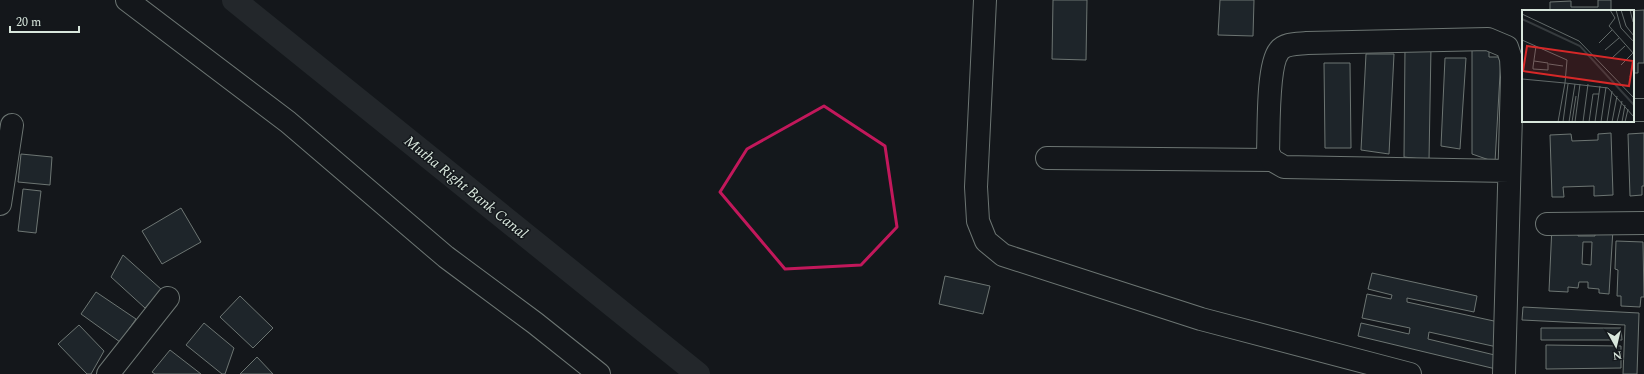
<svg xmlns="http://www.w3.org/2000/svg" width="1644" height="374" viewBox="0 0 1644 374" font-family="Spectral,serif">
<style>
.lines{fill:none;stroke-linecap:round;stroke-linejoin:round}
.canal{stroke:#363b3e;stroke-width:24}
.building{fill:#2c363c;stroke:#d8e6dc;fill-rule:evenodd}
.minor-casing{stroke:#d8e6dc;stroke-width:24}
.minor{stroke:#14181c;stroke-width:22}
.marked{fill:none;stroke:#c2185b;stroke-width:3;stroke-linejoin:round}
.labels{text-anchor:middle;stroke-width:3;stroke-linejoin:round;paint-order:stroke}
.water-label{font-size:15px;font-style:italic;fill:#d8e6dc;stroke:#14181c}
.inset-river{fill:none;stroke:#363b3e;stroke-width:2}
.inset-road{fill:none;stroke:#626a69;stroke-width:1}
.view{fill:#d62828;fill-opacity:0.15;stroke:#d62828;stroke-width:2}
.inset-edge{fill:none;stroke:#d8e6dc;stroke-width:2}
</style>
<rect width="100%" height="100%" fill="#14181c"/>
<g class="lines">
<path class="canal" d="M234,0L698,374"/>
</g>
<g class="building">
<path d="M1053,0H1087L1086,60L1052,59Z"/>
<path d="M1220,0H1254L1253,36L1218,35Z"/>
<path d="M1598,0H1611V11H1550V2L1571,1V7H1598Z"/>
<path d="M1644,10V63H1638V73H1633V11H1627Z"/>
<path d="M1472,44L1489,45V57H1501L1495,162L1472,154Z"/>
<path d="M1405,47H1431L1429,160L1404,157Z"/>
<path d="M1366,54H1394L1389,154L1361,150Z"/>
<path d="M1445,58H1466L1460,149L1441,146Z"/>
<path d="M1324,63H1350L1351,148H1325Z"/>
<path d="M1611,133L1613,195L1594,196V186L1563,187L1564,197H1552L1550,135L1571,134L1572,141L1598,140V134Z"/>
<path d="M1644,133V186H1642V195L1630,196L1628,134Z"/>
<path d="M21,154L52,157L50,185L18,182Z"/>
<path d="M23,189L41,191L36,233L18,231Z"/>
<path d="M181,208L201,242L162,264L142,231Z"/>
<path d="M1552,226L1578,228V236H1595V228L1613,229L1609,294L1599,293V289L1588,288V282H1579L1578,288L1568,287V292L1549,291ZM1583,242H1592L1591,265L1582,264Z"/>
<path d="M1616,241L1643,242L1644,297H1641L1640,307L1621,306V296H1617L1618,270L1615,269Z"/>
<path d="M123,255L162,290L145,308L111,277Z"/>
<path d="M1372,273L1477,296L1474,312L1407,298V302L1503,323L1497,347L1429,332L1428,339L1503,357L1500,370L1358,336L1361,323L1409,334L1410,328L1362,318L1367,294L1391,299L1392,295L1368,289Z"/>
<path d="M945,276L990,286L983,314L939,304Z"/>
<path d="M96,292L136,319L120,342L81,314Z"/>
<path d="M240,296L273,328L253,348L220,317Z"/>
<path d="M1523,307L1639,313L1637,374H1623L1625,325L1522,320Z"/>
<path d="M204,323L234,348L225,374H222L186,345Z"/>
<path d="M79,325L104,351L91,374H87L58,344Z"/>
<path d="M1541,328H1621L1622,340H1541Z"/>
<path d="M1546,345L1621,346V368L1546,369Z"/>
<path d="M170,350L201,374H155L152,372Z"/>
<path d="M257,357L273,374H240Z"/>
</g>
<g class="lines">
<defs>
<g id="minor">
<path d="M127,0L288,122L446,257L535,323L599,374"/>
<path d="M985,0L976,187L978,221L986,241L1003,255L1201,319L1410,374"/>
<path d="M1633,110H1644"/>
<path d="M1047,158L1272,160"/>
<path d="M0,204L12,125"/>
<path d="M1547,224L1644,223"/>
<path d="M108,374L168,298"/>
<path d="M1504,374L1512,77L1511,59L1507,47L1488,39L1307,43C1298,44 1285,43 1279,51C1267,66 1269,130 1268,152L1272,160L1284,167L1509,171"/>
</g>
</defs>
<use href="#minor" class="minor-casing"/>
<use href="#minor" class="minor"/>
</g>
<path d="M0 0H1644V374H0ZM824,106L885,146L897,227L861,265L785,269L720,192L747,149Z" fill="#14181c" fill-opacity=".55" fill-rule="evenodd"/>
<path class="marked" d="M824,106L885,146L897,227L861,265L785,269L720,192L747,149Z"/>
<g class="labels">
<g class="water-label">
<text transform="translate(466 187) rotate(39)" y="5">Mutha Right Bank Canal</text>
</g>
</g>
<g transform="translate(1522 10)">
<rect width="112" height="112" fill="#14181c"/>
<path class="inset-river" d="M0,9L58,36L112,95"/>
<path class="inset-road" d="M88,0L93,8L87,16L112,44M94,0L99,18L112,32M99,0L104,16L112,26M108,0L111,12M0,4L57,31L112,88M0,30L45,50L43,73L86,78L112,107M77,33L90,20M83,40L97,28M90,48L103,36M12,51L26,53V60L11,59V57L14,36M27,54L41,56M99,55L111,43M108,67L112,53M0,69L43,73L36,112M41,112L46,74M47,112L53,74M50,112L54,86M53,112L58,74M61,112L66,74M67,112L71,84H77M73,112L78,76M79,112L84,77M85,112L90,81M90,112L95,86M95,112L100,91M100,112L103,95M103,112L106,99"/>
<path class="view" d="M5,36L111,51L107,76L1,61Z"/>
<rect width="112" height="112" class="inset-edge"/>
</g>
<g transform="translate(1616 346) rotate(172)" stroke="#14181c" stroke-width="3" paint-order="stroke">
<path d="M0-3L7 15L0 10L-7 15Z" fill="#d8e6dc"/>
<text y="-6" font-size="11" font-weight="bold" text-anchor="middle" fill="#d8e6dc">N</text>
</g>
<path d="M10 26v6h69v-6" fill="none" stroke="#d8e6dc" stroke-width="2"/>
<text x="16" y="26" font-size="12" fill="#d8e6dc" stroke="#14181c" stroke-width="3" paint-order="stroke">20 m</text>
</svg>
